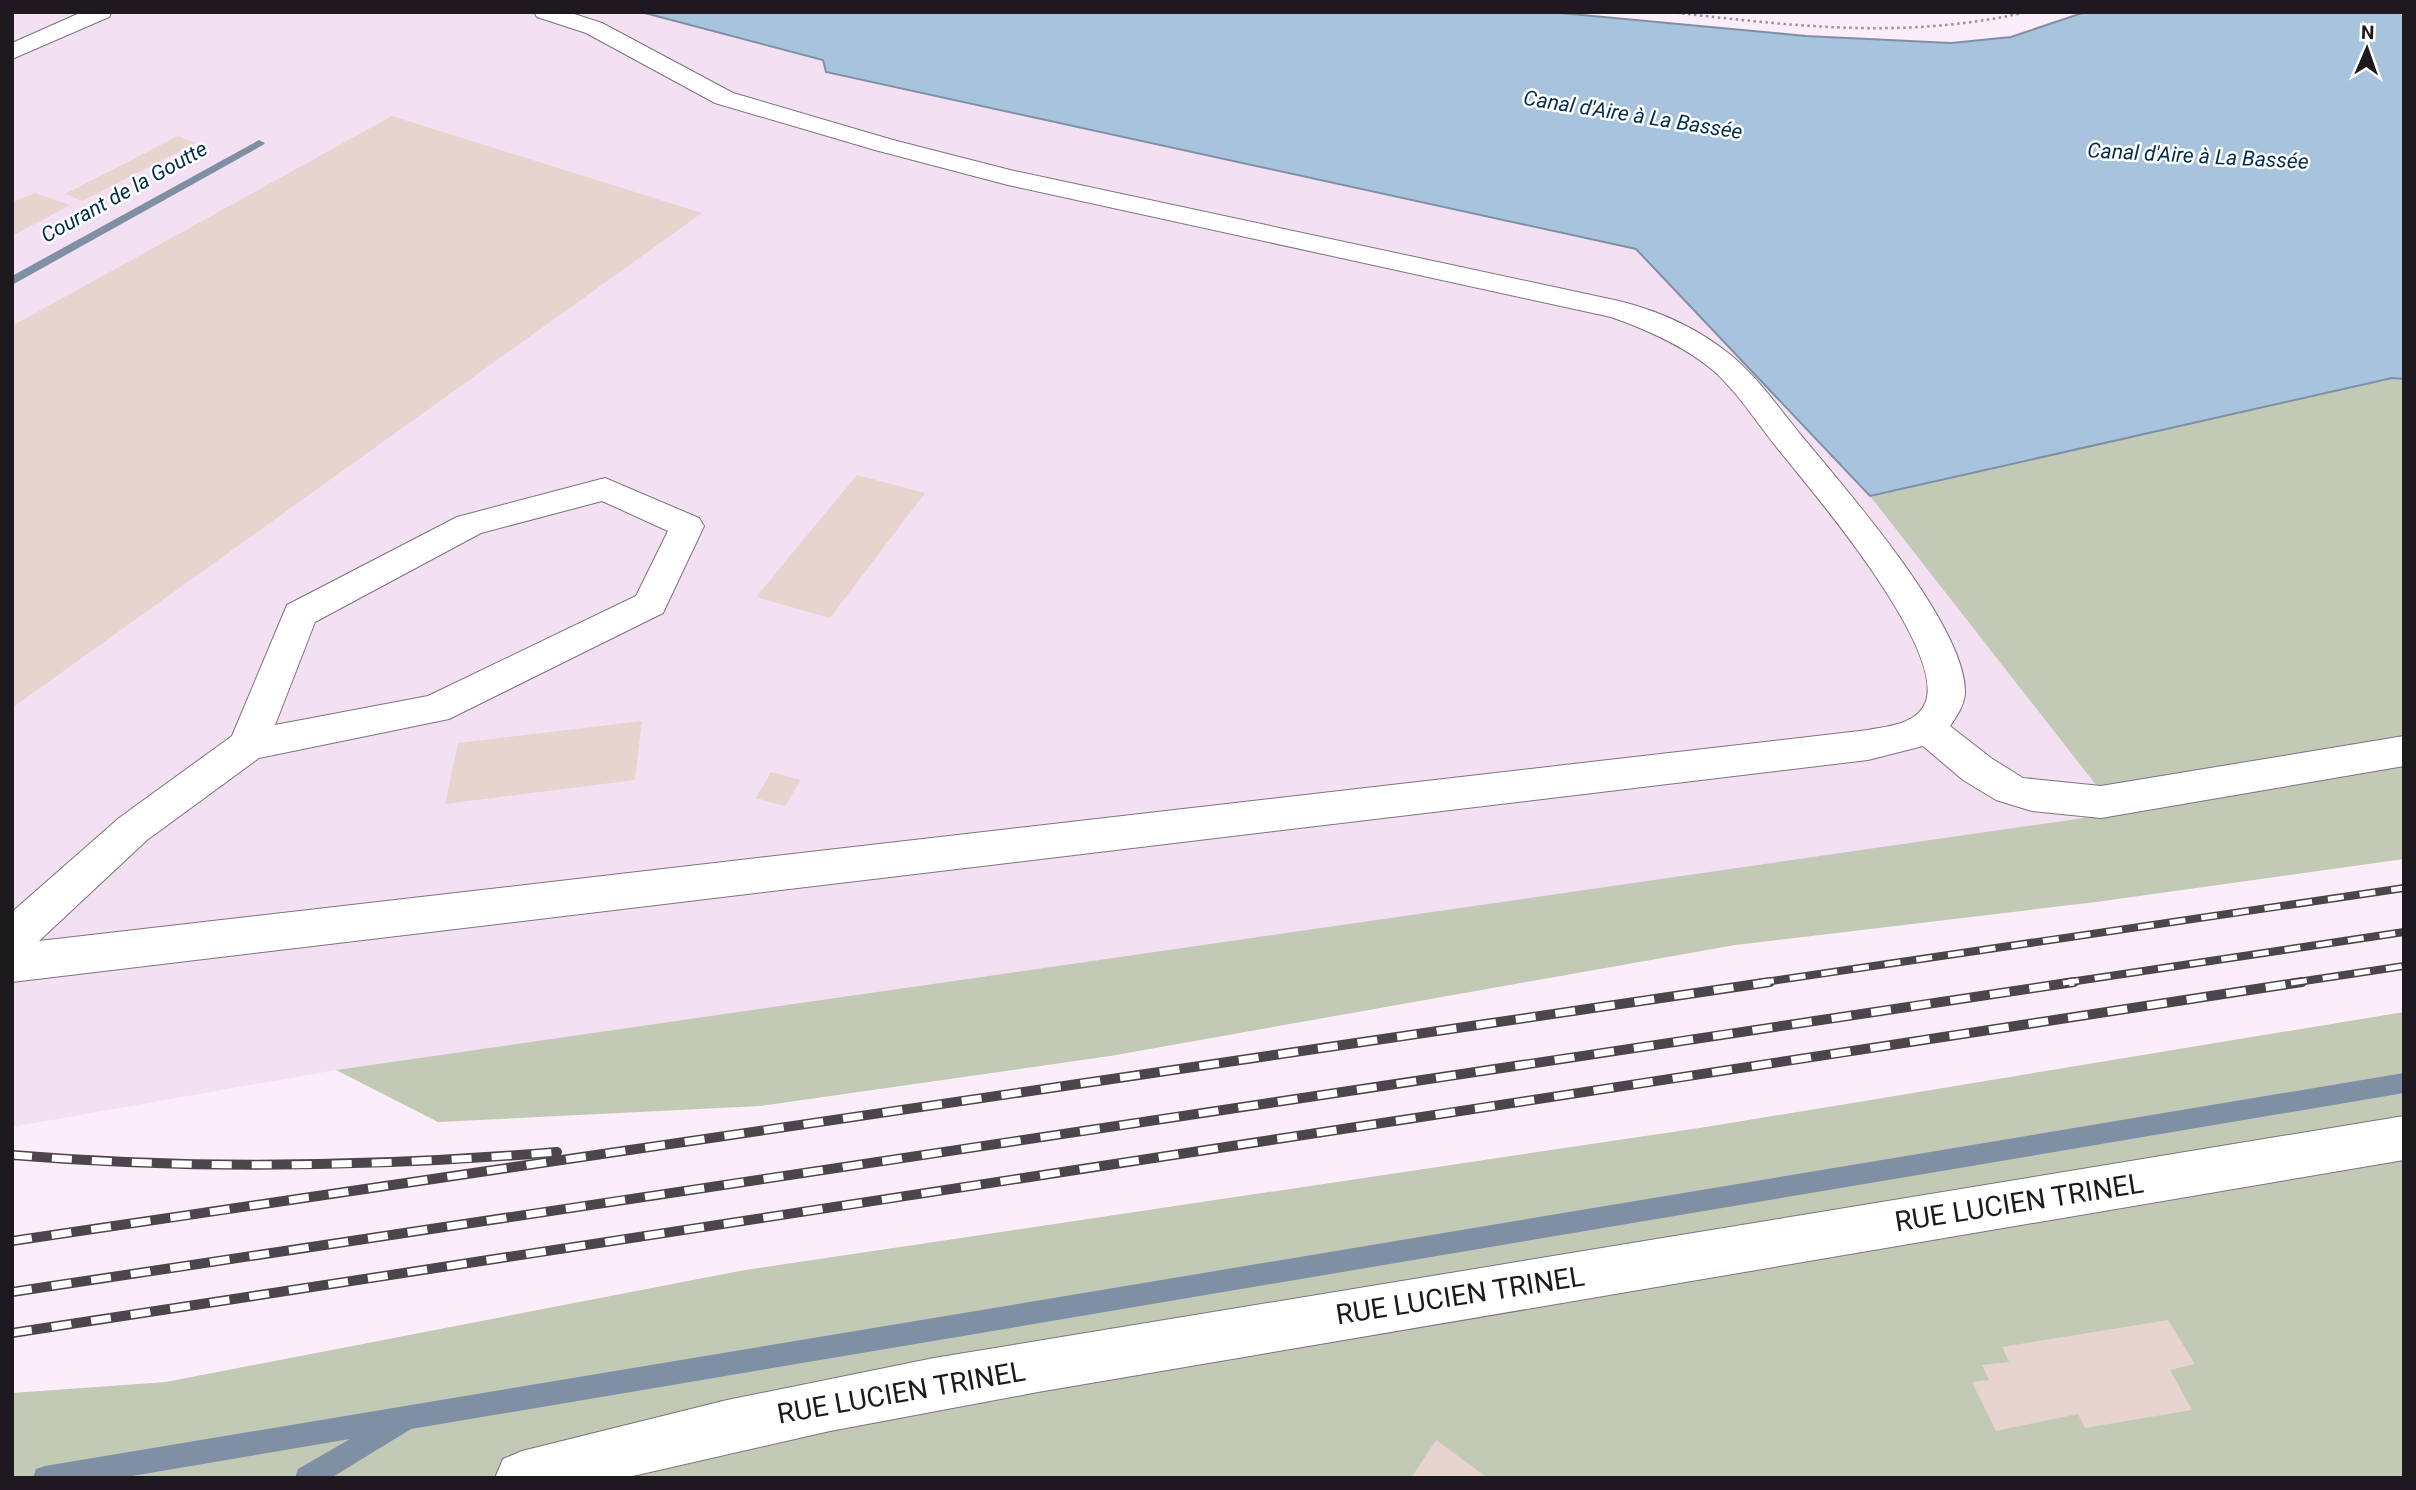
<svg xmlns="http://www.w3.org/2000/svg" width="2416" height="1490" viewBox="0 0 2416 1490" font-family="Roboto,sans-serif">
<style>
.built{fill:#f4e0f3}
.green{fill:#c2c9b4}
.water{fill:#a8c3de;stroke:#7f90a4;stroke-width:2}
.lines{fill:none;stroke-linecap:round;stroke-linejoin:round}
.stream{fill:#7f90a4;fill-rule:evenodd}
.building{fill:#e8d4ce}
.minor-casing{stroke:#7e727e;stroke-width:2}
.path{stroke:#9a909a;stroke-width:2.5;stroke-dasharray:2.5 3.5;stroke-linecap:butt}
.minor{fill:#fff;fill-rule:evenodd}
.rail-far1-casing{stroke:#4c454c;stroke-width:8}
.rail-casing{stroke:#4c454c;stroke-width:10}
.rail-far1{stroke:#fff;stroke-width:5;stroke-dasharray:16;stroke-linecap:butt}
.rail{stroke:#fff;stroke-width:7;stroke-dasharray:20;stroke-linecap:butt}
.labels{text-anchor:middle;stroke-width:5;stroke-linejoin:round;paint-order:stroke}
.far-water-label{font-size:21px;font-style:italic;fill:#002c4f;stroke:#fff}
.near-street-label{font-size:28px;fill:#1e191e;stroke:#fff}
</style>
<rect width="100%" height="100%" fill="#fcedfb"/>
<path class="built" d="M12,12H646L823,60L826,72L1630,249L1725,156L1870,496L2119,813L336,1070L12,1127Z"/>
<g class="green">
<path d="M2392,378L2404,379V859L2096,902L1735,945L1110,1056L760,1106L438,1122L336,1070L2118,813L1870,496Z"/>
<path d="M2404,1012V1478H12V1393L166,1382L745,1270L1706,1127Z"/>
</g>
<path class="water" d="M641,12H1550L1806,36L1951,43L2011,37L2085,12H2404V379L2392,378L1870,496L1636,249L826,72L823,60Z"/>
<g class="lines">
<g class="stream">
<path d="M259,140L265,143L263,145L12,285V276Z"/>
<path d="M2404,1073V1093L411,1429L331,1478H295L298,1469L350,1439L120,1478H33L36,1469L45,1466Z"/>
</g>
</g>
<g class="building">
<path d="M392,116L702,213L12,708V326Z"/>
<path d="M178,136L196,143L82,201L65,194Z"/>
<path d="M35,193L70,205L12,236V202Z"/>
<path d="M857,475L925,493L830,618L756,597Z"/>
<path d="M642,721L635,780L445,804L458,743Z"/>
<path d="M771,772L801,780L785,806L756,798Z"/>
<path d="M2168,1320L2195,1364L2170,1370L2192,1410L2085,1428L2078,1414L1996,1431L1972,1382L1989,1380L1982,1365L2009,1362L2002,1347Z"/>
<path d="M1436,1440L1488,1478H1411Z"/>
</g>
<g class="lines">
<defs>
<g id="minor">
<path d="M82,12H112L109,17L12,59V43Z"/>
<path d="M534,12H568L602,23L733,93L893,140L1010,170L1619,301C1660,311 1701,330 1733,357C1759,379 1779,408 1800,434C1843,486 1966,625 1965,692C1965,704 1957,716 1950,726L1991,758L2023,778L2101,786L2404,736V766L2101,818L2032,811L1996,800L1963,780L1923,746L1868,760L12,982V912L119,818L232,736L287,605L457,517L605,478L699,518L704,526L663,613L449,719L259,758L147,840L39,941L1868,730C1889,726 1918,724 1926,701C1944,646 1813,492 1778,449C1757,423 1739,394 1714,371C1684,346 1648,330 1611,317L1008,185L875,150L715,103L586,33L537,17ZM602,501L668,531L636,596L428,696L275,725L315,622L481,533Z"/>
<path d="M2404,1116V1160L1038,1392L830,1431L624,1478H495L503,1459L522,1451L727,1400L934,1358Z"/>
</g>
</defs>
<use href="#minor" class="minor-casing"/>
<path class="path" d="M1670,12C1793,26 1905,40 2027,12"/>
<use href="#minor" class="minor"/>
<defs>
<g id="rail-far1">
<path d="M1758,983L2404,888"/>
<path d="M2063,983L2404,932"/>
<path d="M2291,983L2404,966"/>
</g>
<g id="rail">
<path d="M12,1155C194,1170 375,1167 557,1152"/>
<path d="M12,1241L1770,982"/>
<path d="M12,1292L2074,982"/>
<path d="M12,1333L2302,982"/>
</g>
</defs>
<use href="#rail-far1" class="rail-far1-casing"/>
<use href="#rail" class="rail-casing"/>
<use href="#rail-far1" class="rail-far1"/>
<use href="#rail" class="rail"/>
</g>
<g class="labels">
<g class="far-water-label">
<text transform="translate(1633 115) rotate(9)" y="7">Canal d'Aire à La Bassée</text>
<text transform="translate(2198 156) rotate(3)" y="7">Canal d'Aire à La Bassée</text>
<text transform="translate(124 192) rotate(-29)" y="7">Courant de la Goutte</text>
</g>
<g class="near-street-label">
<text transform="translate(2019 1202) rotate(-9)" y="10">RUE LUCIEN TRINEL</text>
<text transform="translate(1460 1295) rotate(-9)" y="10">RUE LUCIEN TRINEL</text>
<text transform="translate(901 1392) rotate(-10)" y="10">RUE LUCIEN TRINEL</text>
</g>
</g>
<rect width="2416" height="1490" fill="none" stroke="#1e191e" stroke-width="28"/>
<g transform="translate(2367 49) rotate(2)" stroke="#ffffff" stroke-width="5" paint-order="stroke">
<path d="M0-5L12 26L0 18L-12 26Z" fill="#1e191e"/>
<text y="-10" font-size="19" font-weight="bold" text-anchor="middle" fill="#1e191e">N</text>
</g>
</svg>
